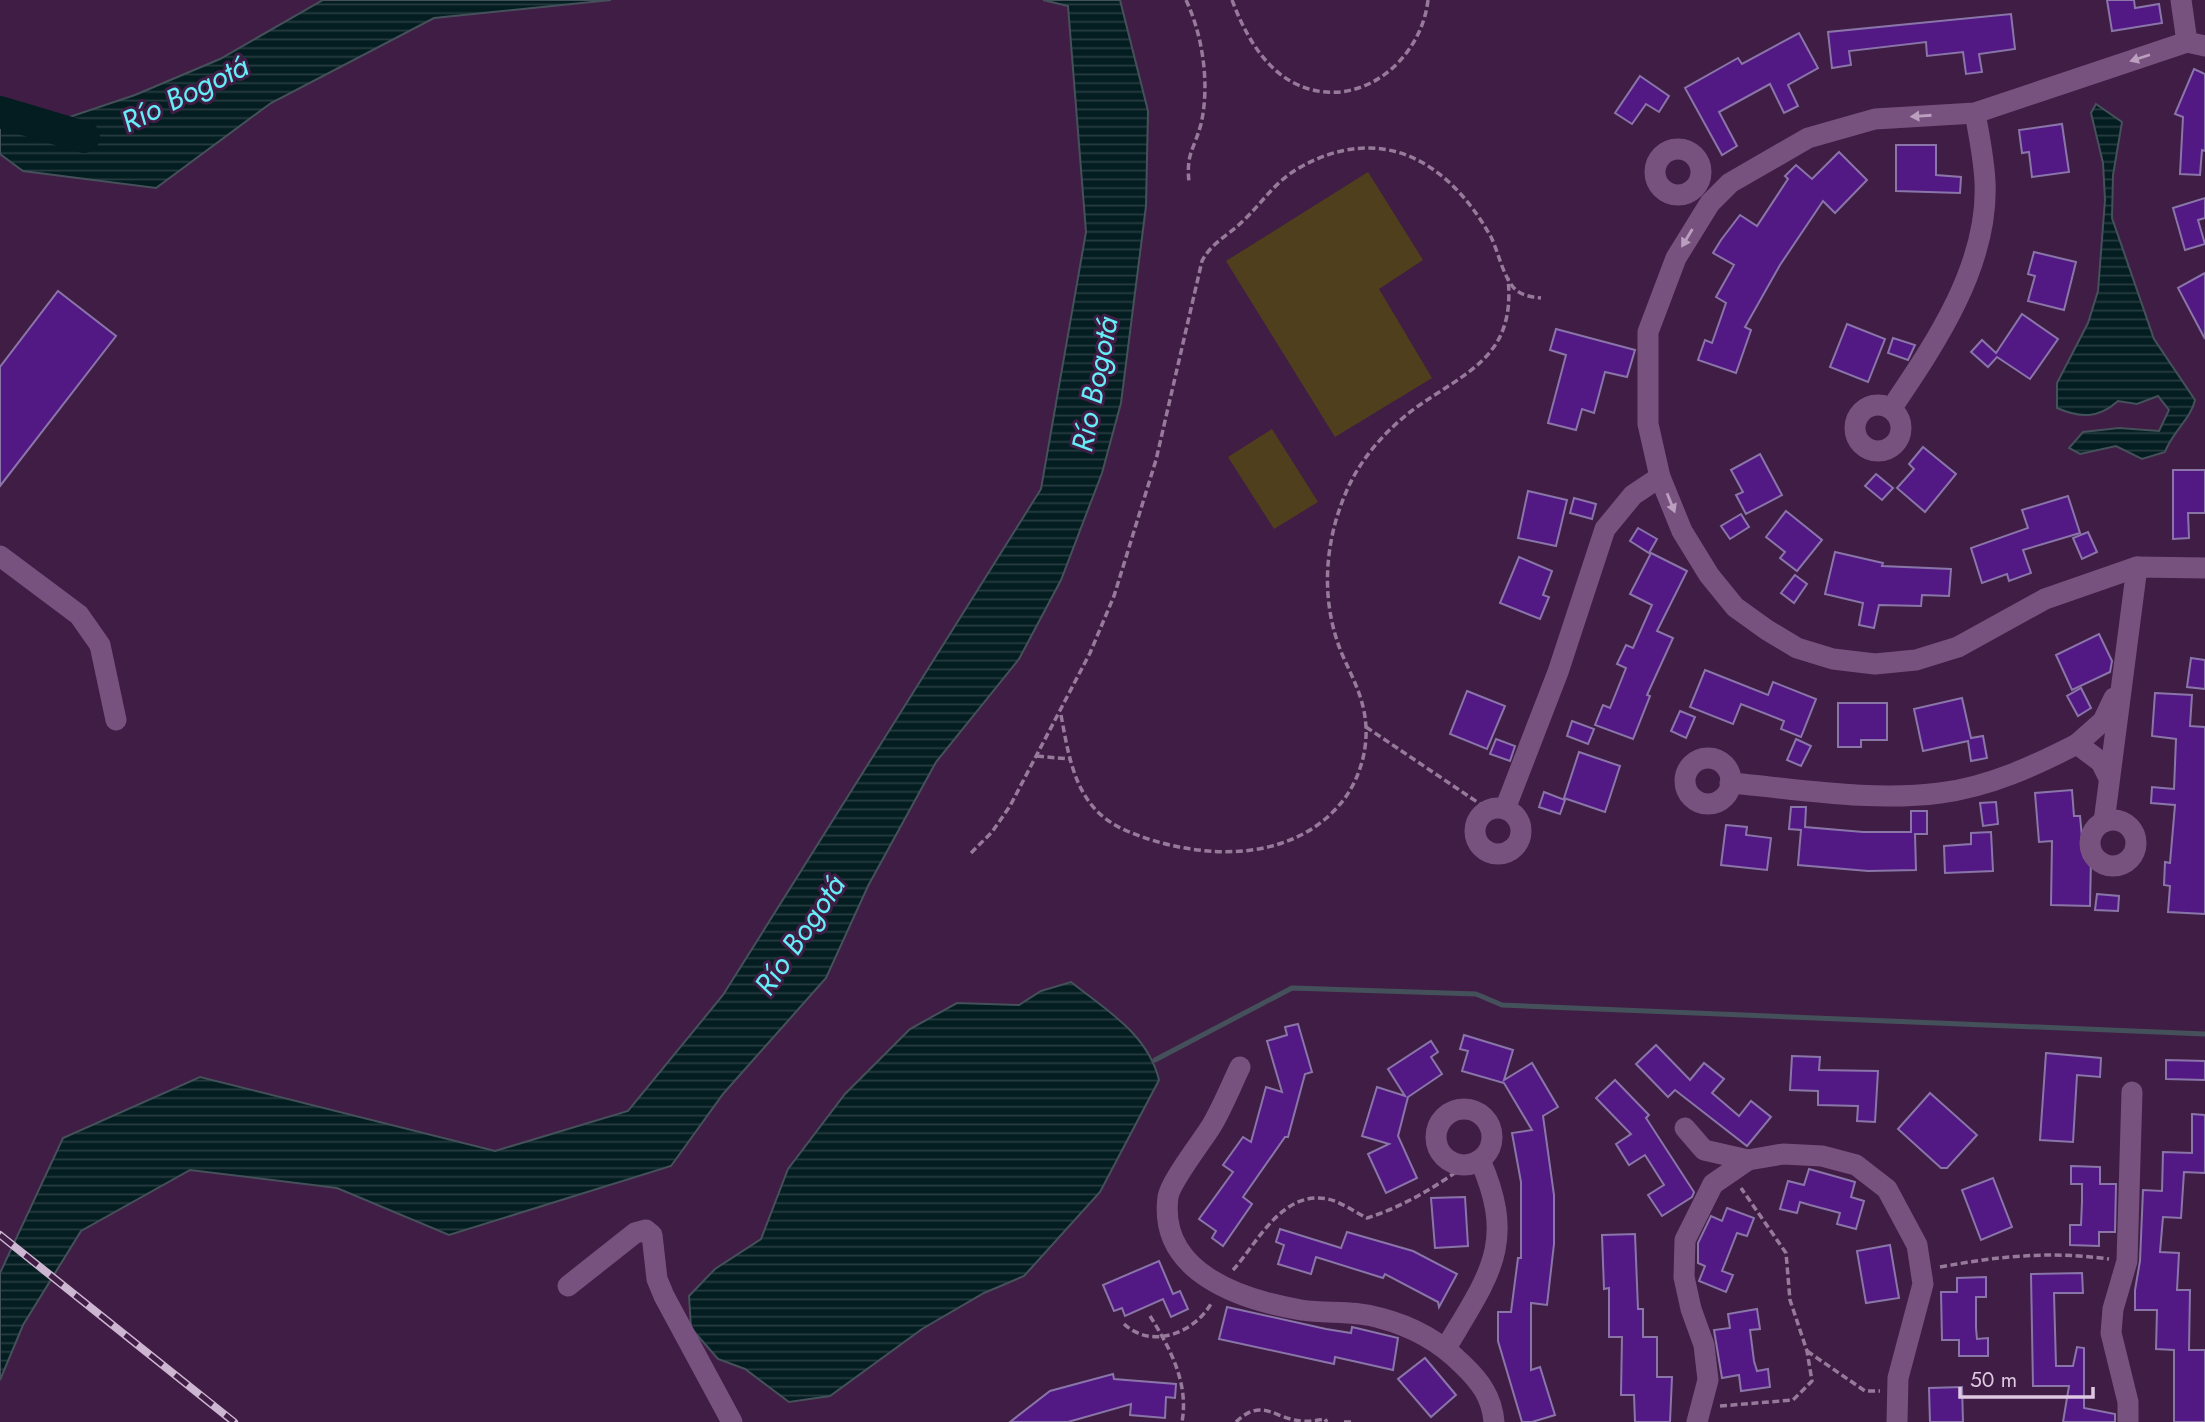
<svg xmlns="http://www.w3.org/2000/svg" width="2205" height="1422" viewBox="0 0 2205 1422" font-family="Jost,sans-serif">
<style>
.garden{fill:#503f1c}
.water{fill:url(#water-rules);stroke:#45515a;stroke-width:2}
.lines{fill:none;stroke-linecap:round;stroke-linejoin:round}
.stream{stroke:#45515a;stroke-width:5}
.river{stroke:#031d20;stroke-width:32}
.building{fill:#521985;stroke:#8a75a9;stroke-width:2}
.path{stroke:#967a9a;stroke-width:3.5;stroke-dasharray:7 3.5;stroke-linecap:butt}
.minor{stroke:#78527e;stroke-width:21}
.rail-casing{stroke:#cdb6d1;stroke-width:8}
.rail{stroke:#401d45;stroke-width:5;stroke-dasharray:16;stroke-linecap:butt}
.oneway{fill:#bb9fbf}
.labels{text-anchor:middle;stroke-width:6;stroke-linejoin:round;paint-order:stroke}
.water-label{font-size:30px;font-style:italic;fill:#66edf7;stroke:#401d45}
</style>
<defs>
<pattern id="water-rules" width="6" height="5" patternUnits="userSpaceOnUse" patternTransform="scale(1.75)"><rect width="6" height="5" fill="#031d20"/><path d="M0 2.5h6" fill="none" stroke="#273c40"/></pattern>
</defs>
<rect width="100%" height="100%" fill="#401d45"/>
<g class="garden">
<path d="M1368,172L1423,260L1379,289L1432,378L1335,437L1226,261Z"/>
<path d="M1272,429L1318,502L1274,529L1228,457Z"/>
</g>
<g class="water">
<path d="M323,0H611L434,18L271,103L156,188L23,171L0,154V99L37,128L135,95L220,59Z"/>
<path d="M1043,0H1120L1148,111L1146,206L1121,403L1102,473L1061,580L1019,659L936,762L868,886L826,978L723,1094L671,1166L449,1235L337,1188L190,1170L81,1231L23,1325L0,1380V1273L63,1138L200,1077L495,1151L628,1111L723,995L1041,489L1086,232L1068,6Z"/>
<path d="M2096,104L2122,122L2113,175L2112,218L2154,339L2195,400C2191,419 2172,432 2165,452L2142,459L2116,446L2080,454L2069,448L2083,432L2119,428L2159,431L2169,410L2158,396L2137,404L2118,401C2098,419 2080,418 2057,408V383L2088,323L2098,291L2105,200L2103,163L2091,113Z"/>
<path d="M1071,982C1106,1010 1148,1034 1159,1080L1100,1192L1024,1276L984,1293L922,1329L830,1396L789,1402L745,1369L718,1359L691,1328L689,1296L715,1269L761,1239L788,1169L845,1094L910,1029L957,1003L1019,1005L1041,991Z"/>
</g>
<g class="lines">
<path class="stream" d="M1155,1060L1292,988L1476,994L1502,1005L2205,1034"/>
<path class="river" d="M0,112L84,137"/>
</g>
<g class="building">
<path d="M2107,0H2134L2135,8L2159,4L2162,23L2112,31Z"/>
<path d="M2011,14L2015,49L1979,54L1982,72L1966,74L1963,52L1927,56L1926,42L1849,51L1851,65L1832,68L1828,32Z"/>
<path d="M1799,33L1818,68L1788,85L1798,106L1784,113L1770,84L1719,112L1737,146L1722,155L1685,88L1738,58L1742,64Z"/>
<path d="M2194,69L2205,74V151L2202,150L2200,175L2180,174L2183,117L2175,114Z"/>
<path d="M1640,76L1669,96L1659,112L1646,104L1632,124L1615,113Z"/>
<path d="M2062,124L2069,172L2032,177L2029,152L2022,153L2019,130Z"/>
<path d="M1896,145H1936V175L1961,177L1960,193L1896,191Z"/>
<path d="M1839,152L1867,180L1835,213L1823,201L1780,265L1745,327L1751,330L1736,373L1698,360L1705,340L1712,343L1726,303L1716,297L1734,265L1713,253L1721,240L1740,215L1757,226L1788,179L1785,176L1796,165L1812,179Z"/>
<path d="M2205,198V218L2198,220L2205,244L2185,250L2173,208Z"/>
<path d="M2034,252L2076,262L2064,310L2028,301L2035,276L2028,274Z"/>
<path d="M2205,273V339L2178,288Z"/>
<path d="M58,291L116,336L0,486V367Z"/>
<path d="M2022,314L2058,339L2030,379L1997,357L1988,367L1971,352L1982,340L1996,353Z"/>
<path d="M1847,324L1885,339L1868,382L1830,367Z"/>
<path d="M1556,329L1635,350L1627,377L1605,372L1594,413L1582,409L1576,430L1548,423L1566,355L1550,350Z"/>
<path d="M1893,338L1915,345L1908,360L1888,353Z"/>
<path d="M1923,447L1956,474L1925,512L1897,488L1914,469L1909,464Z"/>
<path d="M1760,454L1782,495L1746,514L1736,495L1743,492L1731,470Z"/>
<path d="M2173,470H2205V513H2188L2189,538L2173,539Z"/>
<path d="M1876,474L1893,488L1882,500L1865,486Z"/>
<path d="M1528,491L1567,500L1556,546L1518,538Z"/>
<path d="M2068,496L2080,533L2023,550L2031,573L2009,581L2007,574L1982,583L1971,548L2028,528L2022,510Z"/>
<path d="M1574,498L1596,504L1592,519L1570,513Z"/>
<path d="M1786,511L1822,540L1797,571L1780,558L1785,552L1766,537Z"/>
<path d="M1741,514L1749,527L1730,539L1721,526Z"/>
<path d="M1638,528L1657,539L1649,553L1630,541Z"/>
<path d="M2088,532L2097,552L2082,559L2073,538Z"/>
<path d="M1835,552L1883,563L1882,566L1951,569L1949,596L1922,595L1921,606L1879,605L1874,628L1859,625L1863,603L1825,594Z"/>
<path d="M1651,553L1687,571L1657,631L1673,638L1647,695L1650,696L1633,739L1595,725L1603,705L1610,708L1626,668L1617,664L1626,645L1633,648L1652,605L1630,594Z"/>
<path d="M1519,557L1552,571L1543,595L1549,597L1540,619L1500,603Z"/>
<path d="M1795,575L1807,584L1794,603L1781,593Z"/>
<path d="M2099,634L2112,661L2110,672L2072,690L2056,655Z"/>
<path d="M2191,658L2205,660V689L2187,687Z"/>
<path d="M1705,670L1768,695L1773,682L1816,699L1801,737L1781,729L1784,721L1741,704L1733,724L1690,707Z"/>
<path d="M2081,688L2091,708L2078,716L2067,696Z"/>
<path d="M1467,691L1505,706L1487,749L1450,734Z"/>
<path d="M2155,693L2192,695L2190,726L2205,727V914L2168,912L2170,886L2164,885L2165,862L2170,863L2175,805L2151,803L2152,787L2174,789L2176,739L2152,736Z"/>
<path d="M1962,698L1971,738L1983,736L1987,758L1971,761L1968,741L1923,751L1914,709Z"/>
<path d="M1838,703H1887V740H1861V747H1838Z"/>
<path d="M1680,711L1695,717L1686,738L1671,731Z"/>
<path d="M1572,721L1594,729L1588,744L1567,736Z"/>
<path d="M1496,739L1515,746L1510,761L1490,754Z"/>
<path d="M1796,739L1811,746L1801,766L1787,760Z"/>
<path d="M1579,752L1620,766L1605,812L1564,798Z"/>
<path d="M2072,790L2074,816H2080L2084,858H2091L2090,906L2051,905L2052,841L2039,842L2035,793Z"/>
<path d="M1544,792L1565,800L1560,814L1539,807Z"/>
<path d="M1996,802L1998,824L1983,826L1980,803Z"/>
<path d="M1791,807H1806L1805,827L1863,832H1911V811H1927V834H1915L1916,870L1868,871L1798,865L1801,830L1789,829Z"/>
<path d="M1726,825L1747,827L1746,835L1771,838L1767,870L1721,865Z"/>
<path d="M1991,832L1993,871L1945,873L1944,846L1971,844V833Z"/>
<path d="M2097,894L2119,896L2118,911L2095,910Z"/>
<path d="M1298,1024L1312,1072L1305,1074L1288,1137H1285L1243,1197L1252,1204L1223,1246L1212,1238L1216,1231L1199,1219L1233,1172L1223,1165L1243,1137L1251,1142L1266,1087L1282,1092L1267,1041L1287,1035L1285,1027Z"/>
<path d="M1464,1035L1513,1050L1504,1080L1532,1063L1558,1107L1543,1116L1554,1195V1244L1547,1305L1531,1303V1370L1540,1367L1555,1415L1532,1422H1522L1498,1341V1312H1511L1518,1258H1521V1182L1512,1133L1532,1130L1504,1083L1462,1071L1468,1051L1460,1049Z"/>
<path d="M1431,1041L1438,1052L1431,1057L1442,1074L1408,1097L1398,1136L1417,1178L1386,1193L1368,1154L1389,1144L1362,1136L1377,1087L1405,1096L1388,1069Z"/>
<path d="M1656,1045L1690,1080L1704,1063L1724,1079L1712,1093L1739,1116L1751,1101L1771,1117L1747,1146L1675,1090L1668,1097L1636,1064Z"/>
<path d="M2046,1053L2101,1058L2100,1077L2077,1075L2073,1142L2040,1140Z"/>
<path d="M1792,1056L1820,1057L1819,1070L1878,1071L1875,1122L1857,1121L1858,1106L1818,1105V1091L1790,1090Z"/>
<path d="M2166,1060L2205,1061V1080L2166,1079Z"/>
<path d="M1615,1080L1649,1115L1646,1118L1694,1192L1692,1197L1662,1216L1648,1195L1664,1185L1645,1155L1629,1165L1616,1144L1631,1134L1596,1098Z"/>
<path d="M1930,1093L1977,1135L1947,1168H1941L1898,1129Z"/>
<path d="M2192,1114L2205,1115V1173L2184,1172L2181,1218L2163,1217L2160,1252L2179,1253L2177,1290H2190L2189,1350H2205V1422H2174V1350L2156,1349L2157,1310H2135V1290L2140,1261L2143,1190L2162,1191L2163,1152L2192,1153Z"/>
<path d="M2071,1166L2100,1167V1184H2116L2115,1232H2099V1246L2070,1245V1225H2081L2082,1202V1184H2071Z"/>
<path d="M1809,1169L1855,1182L1851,1197L1864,1201L1856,1229L1837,1224L1840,1213L1810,1205L1800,1202L1797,1213L1780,1209L1788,1181L1804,1185Z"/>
<path d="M1993,1178L2012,1227L1981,1240L1962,1190Z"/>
<path d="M1465,1197L1468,1246L1435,1248L1431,1198Z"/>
<path d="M1727,1208L1754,1218L1747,1236L1737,1233L1726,1261L1722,1271L1733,1275L1726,1292L1699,1281L1705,1266L1698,1263V1243L1711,1216L1722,1221Z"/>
<path d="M1280,1229L1341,1248L1347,1232L1413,1251L1457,1274L1439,1307L1438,1302L1385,1274L1383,1278L1316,1257L1311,1274L1278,1264L1284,1245L1276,1242Z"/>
<path d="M1635,1234L1638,1309H1643V1337H1657V1377H1672L1670,1422H1635L1634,1395H1621L1622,1337H1609V1288L1604,1289L1602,1235Z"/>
<path d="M1890,1245L1899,1298L1866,1303L1857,1251Z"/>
<path d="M1159,1261L1173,1294L1180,1291L1188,1309L1171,1317L1163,1299L1125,1316L1122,1308L1114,1311L1103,1285Z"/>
<path d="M2082,1273L2083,1293H2054L2056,1366H2073L2077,1347L2084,1348V1408L2115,1414V1422H2063L2069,1386H2033L2031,1274Z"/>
<path d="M1986,1277V1297H1976V1328L1977,1339L1988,1338V1356H1959V1340H1942L1941,1292H1957V1278Z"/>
<path d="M1227,1307L1326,1329L1351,1333L1352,1327L1398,1338L1393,1370L1335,1357L1334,1364L1219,1339Z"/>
<path d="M1757,1309L1760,1329L1750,1330L1754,1361L1757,1371L1768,1369L1770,1387L1741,1391L1739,1375L1722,1378L1714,1330L1730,1328L1728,1314Z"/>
<path d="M1425,1358L1456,1395L1431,1417L1398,1379Z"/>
<path d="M1113,1374L1114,1379L1176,1384L1175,1398L1166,1397L1165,1418L1130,1415L1131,1404L1068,1422H1010L1050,1391Z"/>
<path d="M1962,1387L1963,1422H1930L1929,1388Z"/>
</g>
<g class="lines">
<g class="path">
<path d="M1186,0C1203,36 1210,85 1201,124C1194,150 1186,153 1189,182"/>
<path d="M1232,0C1244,32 1263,68 1296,84C1357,113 1421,62 1428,0"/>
<path d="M1061,715C1070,764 1077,810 1127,831C1198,861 1295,865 1345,798C1359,778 1367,753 1366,728C1365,700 1353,679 1342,654C1320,601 1324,542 1347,490C1361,458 1386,430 1414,409C1467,371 1516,357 1508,278"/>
<path d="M1366,727L1486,808"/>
<path d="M1037,756L1069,759"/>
<path d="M971,853L992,832L1010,806L1090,653L1114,596L1156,460L1202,261C1212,242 1229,235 1243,221C1262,203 1274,183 1297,169C1380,121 1448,160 1491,237C1499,253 1503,278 1516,290C1523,296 1532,297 1541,298"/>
<path d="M1940,1267C2000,1256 2048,1251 2109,1259"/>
<path d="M1233,1270C1258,1242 1282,1190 1328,1199C1341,1202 1355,1212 1367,1218C1402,1207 1434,1188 1463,1167"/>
<path d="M1150,1316C1170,1348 1189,1383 1182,1422"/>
<path d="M1124,1324C1152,1350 1195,1333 1212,1302"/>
<path d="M1807,1351L1865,1391H1880"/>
<path d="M1720,1406L1793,1400L1812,1381L1807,1351L1790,1300L1786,1253L1741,1188"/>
<path d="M1236,1422C1263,1396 1275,1420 1303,1421C1310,1422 1318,1420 1325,1419L1327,1422"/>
<path d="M1344,1422H1353"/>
</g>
<g class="minor">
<path d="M2181,0L2187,42"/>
<path d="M2205,46L2187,42L1975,113L1875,119L1808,138L1730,183L1710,203L1676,258L1648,332V424L1660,477L1682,531L1709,575L1735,607L1767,630L1797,648L1833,659L1875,664L1916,660L1958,647L2045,599L2137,567L2205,568"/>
<circle cx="1678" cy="172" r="23"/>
<circle cx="1878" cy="428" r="23"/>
<path d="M1891,409C1935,344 1989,265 1985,182C1984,159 1979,135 1975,113"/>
<path d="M0,556L79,615L100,645L116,720"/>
<circle cx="1708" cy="781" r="23"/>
<path d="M2109,778L2101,762L2077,744L2103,721L2114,698"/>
<path d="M1730,783C1799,789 1872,802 1940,793C1989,787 2034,766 2077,744"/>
<circle cx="1498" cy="831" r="23"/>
<path d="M1505,809L1558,672L1605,529L1633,495L1660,477"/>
<circle cx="2113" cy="843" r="23"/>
<path d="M2104,822L2137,567"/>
<path d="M1240,1067C1231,1086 1223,1106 1212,1125C1203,1140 1170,1182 1168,1197C1158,1273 1242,1300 1301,1310C1328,1314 1354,1310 1380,1318C1411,1326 1440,1342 1462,1364C1480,1381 1492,1397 1494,1422"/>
<circle cx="1464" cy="1137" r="28"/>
<path d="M1685,1128L1704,1150L1748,1160"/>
<path d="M568,1286L635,1233L646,1230L652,1235L657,1279L664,1296L732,1422"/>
<path d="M1446,1348C1489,1275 1517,1244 1480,1160"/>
<path d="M1697,1422L1708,1380L1704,1345L1691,1309L1684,1277L1685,1240L1713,1184L1748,1160L1783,1154L1822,1156L1856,1165L1887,1189L1917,1245L1923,1284L1898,1378L1897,1422"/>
<path d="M2128,1422V1402L2111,1333L2113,1309L2127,1261L2132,1092"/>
</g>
<defs>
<path id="rail" d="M0,1235L234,1422"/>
</defs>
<use href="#rail" class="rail-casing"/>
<use href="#rail" class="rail"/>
</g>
<defs><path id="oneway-solid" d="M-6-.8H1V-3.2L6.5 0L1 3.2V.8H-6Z" transform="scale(1.75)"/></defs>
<g class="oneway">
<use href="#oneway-solid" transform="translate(2140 58) rotate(162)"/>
<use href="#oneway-solid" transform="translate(1921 116) rotate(176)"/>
<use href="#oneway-solid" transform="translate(1687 238) rotate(121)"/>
<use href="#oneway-solid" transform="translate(1671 503) rotate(68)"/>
</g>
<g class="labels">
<g class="water-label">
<text transform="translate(185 94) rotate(-26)" y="10">Río Bogotá</text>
<text transform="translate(1095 384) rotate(-79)" y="10">Río Bogotá</text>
<text transform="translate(800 935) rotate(-56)" y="10">Río Bogotá</text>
</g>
</g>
<path d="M1960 1387v10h133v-10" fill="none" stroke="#dfc9e2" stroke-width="3.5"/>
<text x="1970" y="1387" font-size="21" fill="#dfc9e2" stroke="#401d45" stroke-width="5" paint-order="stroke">50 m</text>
</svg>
